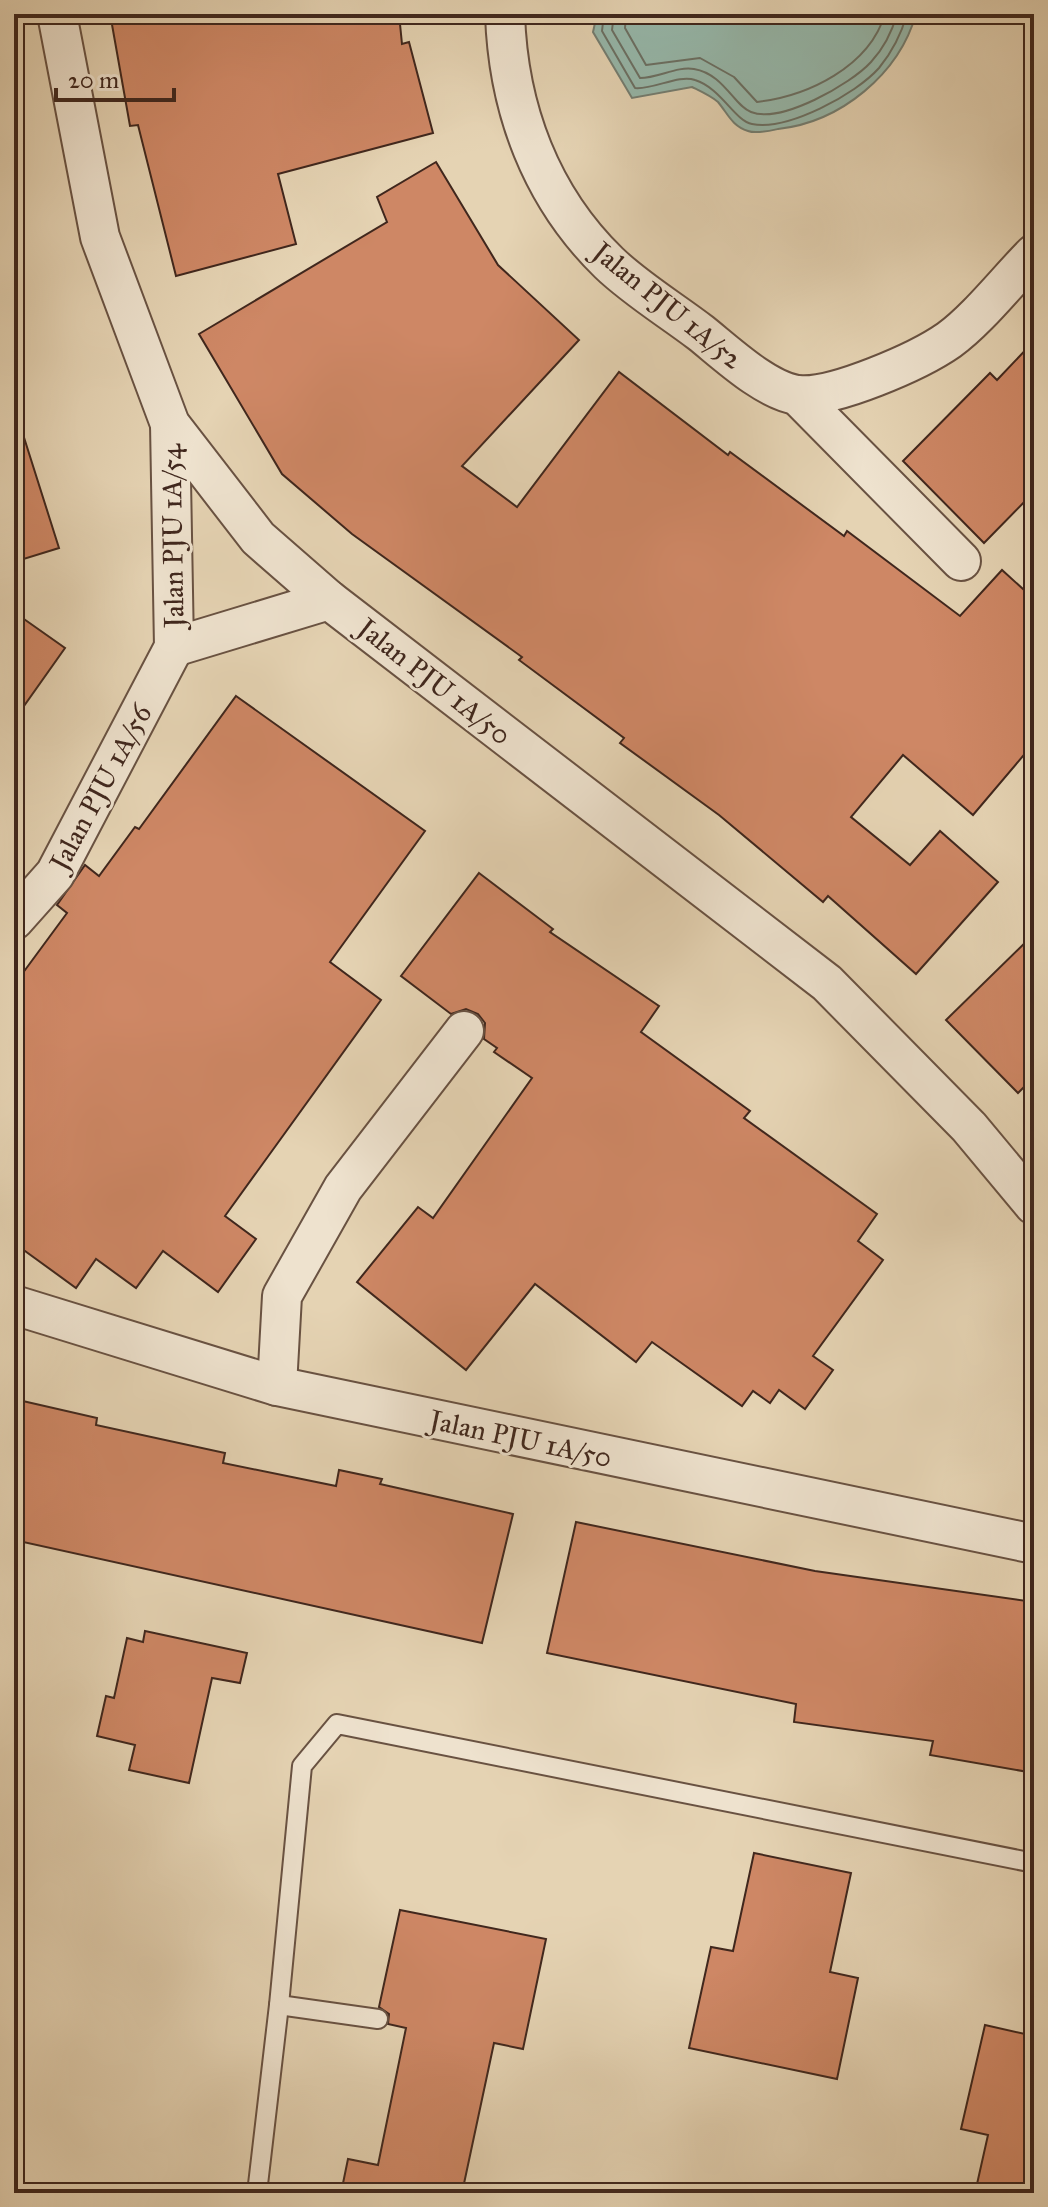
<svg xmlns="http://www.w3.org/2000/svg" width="1048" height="2207" viewBox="0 0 1048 2207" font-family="'IM FELL Great Primer',serif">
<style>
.water{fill:#96b8ab;stroke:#747e72;stroke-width:2}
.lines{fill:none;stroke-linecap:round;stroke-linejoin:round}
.shore{stroke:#6b7064;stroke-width:2}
.building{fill:#ce8765;stroke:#40271d;stroke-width:2}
.service-casing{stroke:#695242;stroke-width:22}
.minor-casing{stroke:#695242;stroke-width:42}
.service{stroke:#eee2ce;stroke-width:18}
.minor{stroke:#eee2ce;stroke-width:38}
.labels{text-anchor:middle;stroke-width:6;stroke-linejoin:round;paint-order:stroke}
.street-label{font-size:28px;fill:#40271d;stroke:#eee2ce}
</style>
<rect width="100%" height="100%" fill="#e5d3b3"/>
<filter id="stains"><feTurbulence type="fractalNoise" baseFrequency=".0025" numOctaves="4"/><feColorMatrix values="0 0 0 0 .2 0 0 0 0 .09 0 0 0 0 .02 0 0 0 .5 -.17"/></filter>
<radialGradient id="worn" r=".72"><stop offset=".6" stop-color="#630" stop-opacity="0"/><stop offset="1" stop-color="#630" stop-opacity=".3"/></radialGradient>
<path class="water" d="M597,14H916C899,74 841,122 778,129C769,131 756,134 748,131C732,126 728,114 718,102C711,96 700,91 692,87L632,98L593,32Z"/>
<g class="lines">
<g class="shore">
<path d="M604,14L602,31L635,88C653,90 679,74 695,80C721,88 735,121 752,124C788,131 856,94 879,68C893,51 901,35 907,14"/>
<path d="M614,14L612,30L640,78C658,78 677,66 694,69C724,74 734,106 751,112C781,124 851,84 871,62C884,48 892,32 897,14"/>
<path d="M626,14L625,28L646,65L700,58L734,77L757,102C808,96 869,67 885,14"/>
</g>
</g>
<g class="building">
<path d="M138,14H399L402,44L409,42L433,133L278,174L296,244L176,276L138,125L130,126L111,19Z"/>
<path d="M436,162L498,265L579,340L462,466L517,507L619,372L728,455L730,452L844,536L847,531L960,616L1002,570L1034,599V743L973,815L903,755L851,817L910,865L940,831L998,882L916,974L828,896L823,902L719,815L620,743L624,738L519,660L522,657L352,534L282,474L199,334L387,222L377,197Z"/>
<path d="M1034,341V492L984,543L903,461L990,373L997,380Z"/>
<path d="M21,428L59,548L14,562V429Z"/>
<path d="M14,612L65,648L14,720Z"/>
<path d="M236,696L425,831L330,962L381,1000L225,1216L256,1239L218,1292L163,1251L136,1288L96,1259L76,1288L14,1243V985L67,913L57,905L85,865L99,876L135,827L139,829Z"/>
<path d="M479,873L553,929L550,932L659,1006L641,1032L750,1111L744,1118L877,1214L858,1241L883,1260L813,1356L833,1370L805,1409L779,1390L770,1403L753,1391L742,1406L652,1342L636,1362L535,1284L466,1370L357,1282L418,1207L433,1218L532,1078L494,1052L497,1048L484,1039L485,1023L478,1014L466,1009L451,1014L401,976Z"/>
<path d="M1034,934V1077L1018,1093L946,1020Z"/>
<path d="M14,1399L97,1418L96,1425L225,1453L223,1463L336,1486L339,1470L382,1479L380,1484L513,1514L482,1643L14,1540Z"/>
<path d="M576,1522L815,1571L1034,1602V1773L930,1755L933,1741L794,1722L796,1704L547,1653Z"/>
<path d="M145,1631L247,1653L240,1683L212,1678L189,1783L129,1770L135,1745L97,1736L106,1696L114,1698L127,1638L143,1642Z"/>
<path d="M754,1853L851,1873L830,1972L858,1978L837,2079L689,2048L711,1947L733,1951Z"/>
<path d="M400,1910L546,1939L523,2049L494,2043L462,2193H341L348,2159L378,2165L406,2028L388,2024L389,2014L379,2007Z"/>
<path d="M985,2025L1034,2036V2193H975L988,2135L961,2129Z"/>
</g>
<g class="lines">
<defs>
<g id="service">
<path d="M279,2005L378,2019"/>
<path d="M257,2193L279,2005L302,1766L337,1724L1034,1863"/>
</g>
<g id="minor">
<path d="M57,14L100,237L170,424L258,538L329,600L827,983L969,1127L1034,1205"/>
<path d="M505,14C508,109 541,197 609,263C636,289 671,310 701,333C726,353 765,390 797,395C833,399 919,361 949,340C978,319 1008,280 1034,254"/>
<path d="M797,395L961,561"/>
<path d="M174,647L329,600"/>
<path d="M14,920L55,874L174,647L170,424"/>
<path d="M14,1305L277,1386L1034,1544"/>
<path d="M277,1386L282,1296L343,1188L464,1031"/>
</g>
</defs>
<use href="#service" class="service-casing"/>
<use href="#minor" class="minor-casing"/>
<use href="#service" class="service"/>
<use href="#minor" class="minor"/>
</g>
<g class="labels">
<g class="street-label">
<text transform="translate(668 305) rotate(39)" y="10">Jalan PJU 1A/52</text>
<text transform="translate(172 536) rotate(-91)" y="10">Jalan PJU 1A/54</text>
<text transform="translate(435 681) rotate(38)" y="10">Jalan PJU 1A/50</text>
<text transform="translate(100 787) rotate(-62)" y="10">Jalan PJU 1A/56</text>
<text transform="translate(521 1438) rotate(12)" y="10">Jalan PJU 1A/50</text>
</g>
</g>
<rect width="1048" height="2207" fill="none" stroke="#e5d3b3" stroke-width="48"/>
<rect x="16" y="16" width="1016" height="2175" fill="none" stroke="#40271d" stroke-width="4"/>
<rect x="24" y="24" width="1000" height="2159" fill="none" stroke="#40271d" stroke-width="2"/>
<path d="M56 88v12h118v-12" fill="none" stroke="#40271d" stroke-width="4"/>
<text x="68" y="88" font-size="24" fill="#40271d" stroke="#eee2ce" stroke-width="6" paint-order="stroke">20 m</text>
<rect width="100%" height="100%" filter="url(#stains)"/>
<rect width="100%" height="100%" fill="url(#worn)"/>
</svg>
